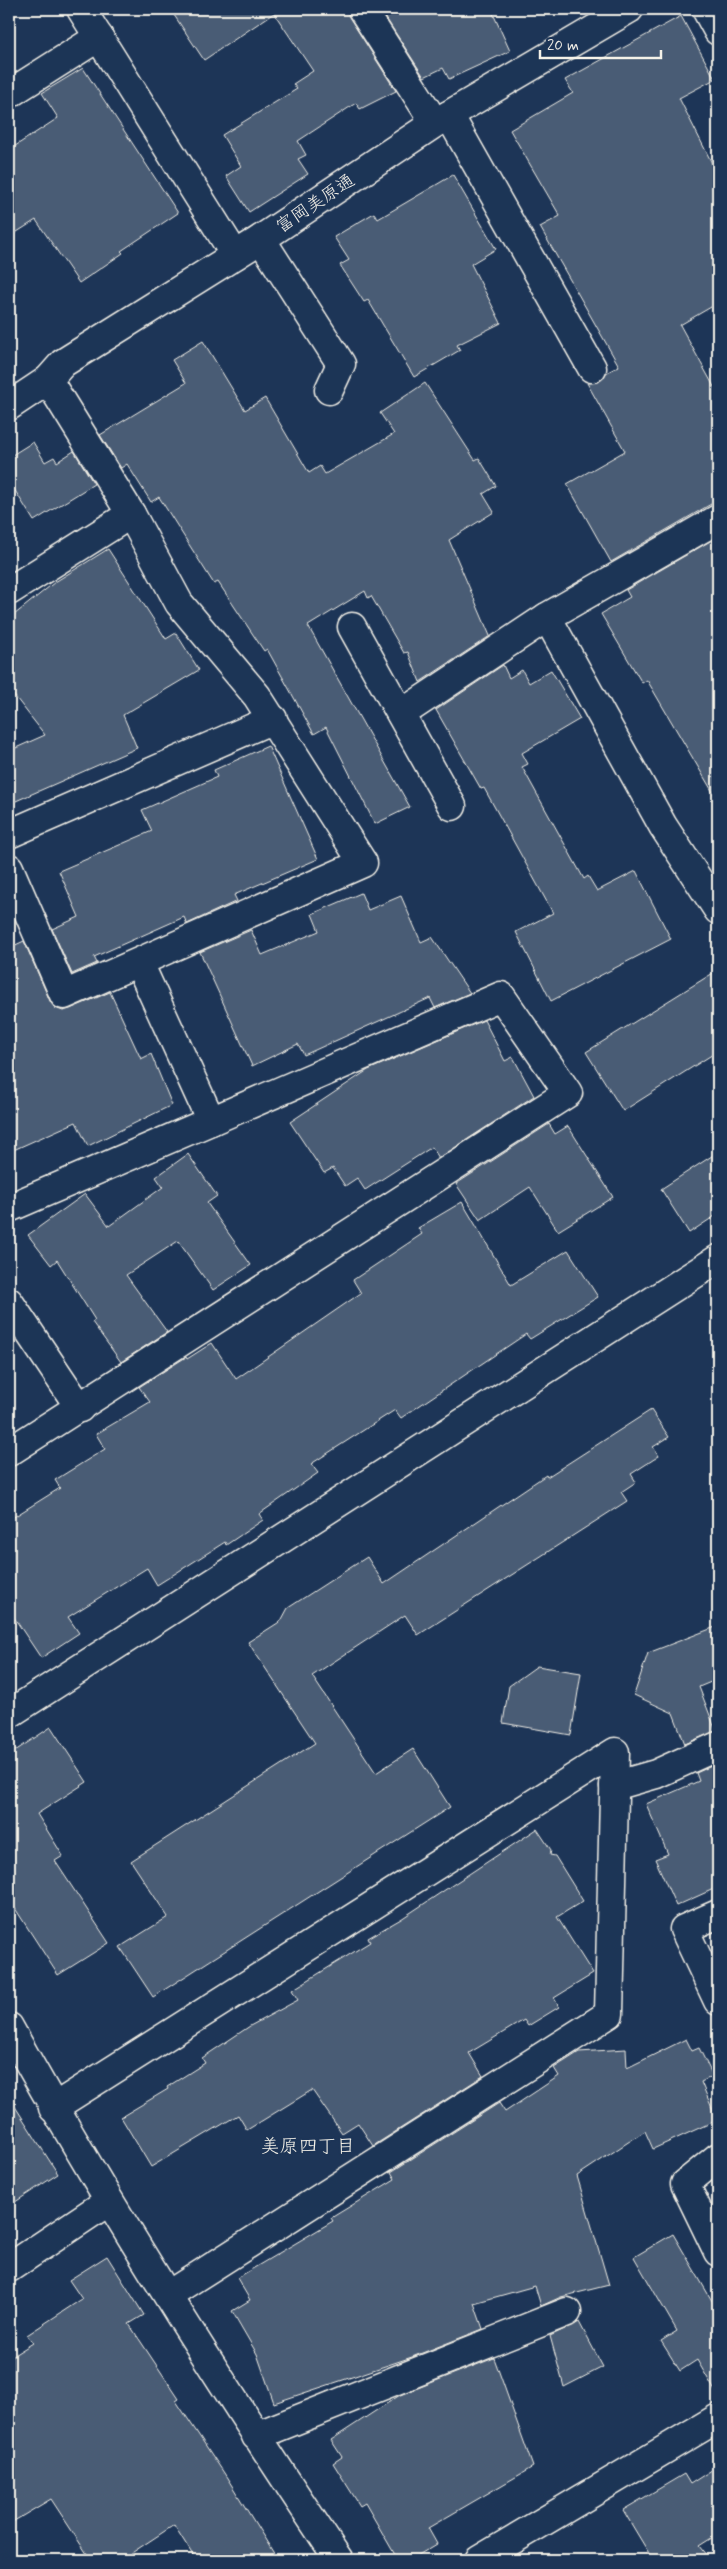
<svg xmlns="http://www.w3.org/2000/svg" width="727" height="2569" viewBox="0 0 727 2569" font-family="Mynerve,'Klee One',sans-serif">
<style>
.building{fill:#485b74;stroke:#f4f1e8}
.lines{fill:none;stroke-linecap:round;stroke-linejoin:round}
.minor-casing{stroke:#f4f1e8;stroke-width:31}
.tertiary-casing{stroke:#f4f1e8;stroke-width:31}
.minor{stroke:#1d3557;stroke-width:28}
.tertiary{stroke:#1d3557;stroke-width:28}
.labels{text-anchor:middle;stroke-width:4;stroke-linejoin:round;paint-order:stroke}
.street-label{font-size:18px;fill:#f4f1e8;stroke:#1d3557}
.neighbourhood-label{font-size:19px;fill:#f4f1e8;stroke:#1d3557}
</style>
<rect width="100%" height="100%" fill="#1d3557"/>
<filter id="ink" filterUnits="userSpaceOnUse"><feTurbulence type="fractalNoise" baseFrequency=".02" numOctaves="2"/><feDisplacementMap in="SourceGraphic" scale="10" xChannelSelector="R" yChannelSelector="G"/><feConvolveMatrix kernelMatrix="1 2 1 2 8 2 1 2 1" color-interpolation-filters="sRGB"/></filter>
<g filter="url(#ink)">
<g class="building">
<path d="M170,9H347L349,17L396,91L360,109L356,103L298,141L306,155L298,159L308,174L249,212L226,176L241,166L222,135L297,89L293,84L313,71L274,13L204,60Z"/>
<path d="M380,9H491L510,51L449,79L443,68L424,77Z"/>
<path d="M681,16L715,79L679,98L718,175V303L680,325L718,394V500L611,562L567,484L625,451L587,383L599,382L606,373L619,366L540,227L560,216L510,130L573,93L565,80Z"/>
<path d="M83,68L178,213L121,251L123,253L79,283L36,220L9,237V150L58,118L42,93Z"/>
<path d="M453,175L496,249L471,264L501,323L457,345L460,350L414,377L368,300L364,302L340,265L349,260L334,237L374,213L378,219Z"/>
<path d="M203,341L245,410L265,398L309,473L320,466L325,474L394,434L380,413L425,383L475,460L479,458L496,486L483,494L494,512L449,540L490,636L420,682L408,652L404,653L371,596L368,598L365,591L308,626L410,807L375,824L326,727L314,734L267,649L264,651L218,582L214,584L159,497L151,502L127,464L121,468L100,435L186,383L172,360Z"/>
<path d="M33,442L45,462L54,457L57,462L74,451L94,484L34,521L9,481V457Z"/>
<path d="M712,540L718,550V801L647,680L642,683L601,614L630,597L626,590Z"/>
<path d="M108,549L166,639L176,633L199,670L123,715L137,748L9,804V751L45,735L9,689V619L55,582Z"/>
<path d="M503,665L509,678L522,670L529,683L551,670L580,719L522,753L528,764L522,767L584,879L588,876L597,891L636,871L671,939L551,1001L516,932L553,913L484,788L481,789L436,710Z"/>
<path d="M268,746L318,859L234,895L237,901L187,924L184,917L94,957L97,963L72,974L52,929L79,917L59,871L152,831L142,810L217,777L214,770Z"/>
<path d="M361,893L368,910L401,896L421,942L432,937L470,993L435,1008L430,998L304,1055L298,1044L252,1066L200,952L251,930L262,955L319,931L312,914Z"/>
<path d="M24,941L50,1001L55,1008L63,1011L70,1009L110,992L141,1059L151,1054L172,1105L88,1146L76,1122L9,1152V948Z"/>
<path d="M718,970V1051L623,1111L586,1052Z"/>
<path d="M484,1020L505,1061L513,1057L534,1096L439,1158L432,1147L365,1190L357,1178L345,1186L333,1168L324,1173L290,1122L368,1070Z"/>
<path d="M549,1124L555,1134L568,1126L613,1197L558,1231L530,1187L480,1220L456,1184Z"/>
<path d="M718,1152V1214L689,1233L661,1189Z"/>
<path d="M188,1154L217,1196L207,1203L251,1265L213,1290L178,1241L126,1275L167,1332L121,1362L92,1322L95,1320L57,1260L51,1265L28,1235L85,1194L109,1226L163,1187L156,1177Z"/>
<path d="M462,1202L511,1285L568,1250L598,1297L530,1339L526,1334L401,1418L395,1410L311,1464L318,1473L259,1514L263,1520L226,1545L225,1542L157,1585L147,1568L68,1617L79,1633L41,1658L9,1610V1520L60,1488L55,1480L105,1449L96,1434L150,1402L139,1387L186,1357L187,1359L212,1343L236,1379L361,1293L353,1280L422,1234L418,1228Z"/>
<path d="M651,1410L669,1437L653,1447L659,1456L631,1474L636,1482L621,1492L627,1501L418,1635L405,1615L312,1676L376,1773L413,1749L450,1807L153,1997L120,1947L168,1917L131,1861L315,1743L248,1642L281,1621L288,1608L367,1557L384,1584L546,1475L547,1477Z"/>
<path d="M718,1626V1679L699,1687L716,1731L685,1744L673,1713L634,1695L648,1653Z"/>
<path d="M537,1666L581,1673L571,1735L503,1723L509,1686Z"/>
<path d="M51,1727L87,1782L37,1814L63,1856L55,1861L109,1943L58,1975L9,1899V1755Z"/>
<path d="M718,1763V1887L676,1906L655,1859L668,1854L646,1804L699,1781L696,1773Z"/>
<path d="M537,1829L551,1850L550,1855L555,1856L583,1901L557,1917L593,1974L554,1998L559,2007L528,2026L524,2020L469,2053L483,2076L373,2146L358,2123L342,2133L312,2090L247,2130L238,2115L151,2167L121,2117L168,2089L167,2087L205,2063L202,2058L250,2026L298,2000L292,1990L370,1942L368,1938L401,1919Z"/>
<path d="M686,2039L692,2051L699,2048L713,2076L701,2082L717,2120L653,2149L645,2131L577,2176L609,2285L561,2297L541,2306L535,2286L474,2303L483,2329L412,2357L274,2403L257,2354L232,2311L250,2300L237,2278L333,2221L331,2218L395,2179L391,2172L499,2103L505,2112L559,2076L554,2068L579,2052L626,2049L627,2068Z"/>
<path d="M9,2097L58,2174L9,2206Z"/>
<path d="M673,2234L718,2311V2396L697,2360L680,2371L661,2341L677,2331L634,2257Z"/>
<path d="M107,2256L144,2315L129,2324L179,2399L176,2401L224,2473L278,2560H196L174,2525L121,2560H91L51,2499L9,2524V2358L33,2343L27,2335L82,2299L69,2280Z"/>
<path d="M579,2322L603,2367L564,2387L550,2336Z"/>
<path d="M494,2358L533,2467L428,2528L437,2544L410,2560H398L365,2503L360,2506L333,2463L342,2457L331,2440L400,2395Z"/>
<path d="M718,2466V2534L699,2546L710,2560H653L623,2510L684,2474L690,2484Z"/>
</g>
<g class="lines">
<defs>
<g id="minor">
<path d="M81,9L235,255"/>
<path d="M362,9L435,123"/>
<path d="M706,9L718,31"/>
<path d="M9,94L99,37"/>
<path d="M449,115L592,368"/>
<path d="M261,239L341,364L329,390"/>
<path d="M9,591L131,514"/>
<path d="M547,617L663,826L718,910"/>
<path d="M352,627L452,806"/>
<path d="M401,714L547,617L718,519"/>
<path d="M9,834L273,719"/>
<path d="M9,868L64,995L363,863L257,696L179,603L131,514L48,380"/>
<path d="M139,963L211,1121"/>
<path d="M9,1208L501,996L568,1093L9,1452"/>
<path d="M9,1302L80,1408"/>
<path d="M9,1714L718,1259"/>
<path d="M614,1786L656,1774L718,1746"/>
<path d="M718,1914L684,1929L718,2001"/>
<path d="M9,2027C110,2210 223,2387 339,2560"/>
<path d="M53,2108L615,1752L609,2014L168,2295"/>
<path d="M718,2157L685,2184L718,2252"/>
<path d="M9,2268L109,2201"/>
<path d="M256,2436L567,2312"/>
<path d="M479,2560L718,2418"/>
</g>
<path id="tertiary" d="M9,406L48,380L63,363L261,239L435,123L629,9"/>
</defs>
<use href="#minor" class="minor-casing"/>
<use href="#tertiary" class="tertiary-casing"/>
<use href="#minor" class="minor"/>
<use href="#tertiary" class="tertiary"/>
</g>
</g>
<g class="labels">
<g class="street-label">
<text transform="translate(315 203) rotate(-34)" y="6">富岡美原通</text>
</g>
<g class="neighbourhood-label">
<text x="308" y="2152">美原四丁目</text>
</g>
</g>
<rect width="727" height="2569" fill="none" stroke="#1d3557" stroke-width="30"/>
<rect x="15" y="15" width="697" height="2539" fill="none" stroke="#f4f1e8" stroke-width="2" filter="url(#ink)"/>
<path d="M540 50v8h121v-8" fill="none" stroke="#f4f1e8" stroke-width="2.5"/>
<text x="547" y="50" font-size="15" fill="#f4f1e8" stroke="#1d3557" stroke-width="4" paint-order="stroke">20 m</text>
</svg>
